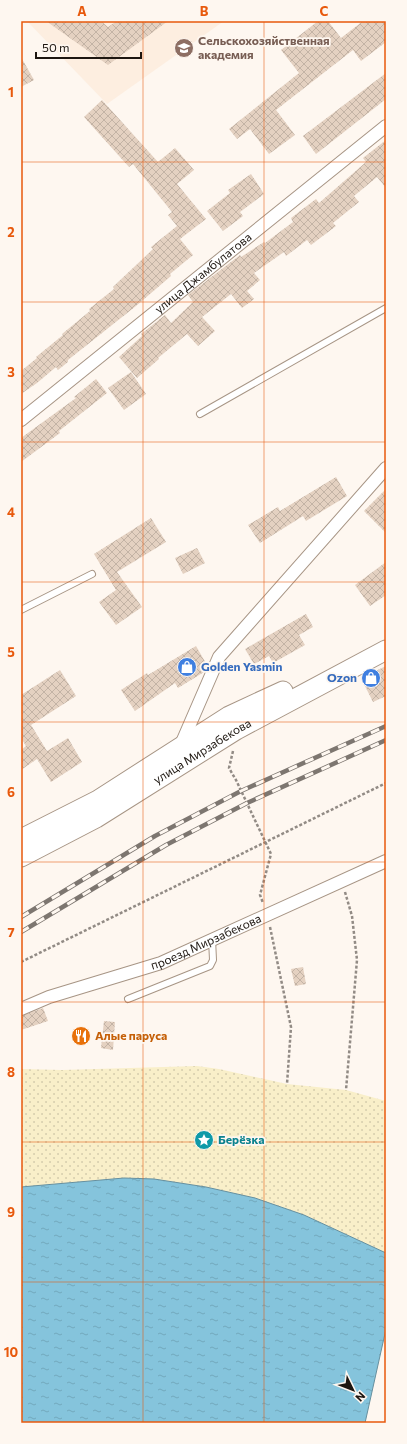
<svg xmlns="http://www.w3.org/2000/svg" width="407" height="1444" viewBox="0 0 407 1444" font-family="Commissioner,sans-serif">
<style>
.built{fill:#fdeee0}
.sand{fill:url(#sand-dots)}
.water{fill:url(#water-ripples);stroke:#66909f}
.building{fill:url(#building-cross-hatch)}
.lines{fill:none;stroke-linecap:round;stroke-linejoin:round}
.lane-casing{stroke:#a79585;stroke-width:8}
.street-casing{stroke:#a79585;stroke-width:14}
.primary-casing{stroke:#a79585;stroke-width:21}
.path{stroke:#928b85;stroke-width:2.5;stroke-dasharray:3 2;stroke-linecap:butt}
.lane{stroke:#fff;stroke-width:6}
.street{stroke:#fff;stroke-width:12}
.primary{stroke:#fff;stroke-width:19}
.rail-casing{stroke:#7d7670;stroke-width:4.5}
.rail{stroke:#fef7f0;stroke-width:3;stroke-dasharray:9;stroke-linecap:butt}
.grid{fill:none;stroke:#e8590c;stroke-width:1;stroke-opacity:0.55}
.labels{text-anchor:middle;stroke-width:3.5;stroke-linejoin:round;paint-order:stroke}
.education-label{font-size:12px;font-weight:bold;fill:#785e54;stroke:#fef7f0;text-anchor:start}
.street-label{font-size:12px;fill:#1d1610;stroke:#fef7f0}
.shop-label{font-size:12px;font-weight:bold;fill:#366cbe;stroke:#fef7f0;text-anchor:start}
.food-label{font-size:12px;font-weight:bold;fill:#c56008;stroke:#fef7f0;text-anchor:start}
.culture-label{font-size:12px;font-weight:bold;fill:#0d838f;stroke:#fef7f0;text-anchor:start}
.neatline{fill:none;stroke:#e8590c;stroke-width:1.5}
.grid-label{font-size:13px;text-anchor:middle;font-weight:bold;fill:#e8590c}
</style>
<defs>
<pattern id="sand-dots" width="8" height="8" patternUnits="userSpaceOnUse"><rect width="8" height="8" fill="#f9efc9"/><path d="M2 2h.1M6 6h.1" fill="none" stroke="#d5ccac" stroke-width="1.8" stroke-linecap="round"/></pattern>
<pattern id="water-ripples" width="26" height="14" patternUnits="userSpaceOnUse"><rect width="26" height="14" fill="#85c4dc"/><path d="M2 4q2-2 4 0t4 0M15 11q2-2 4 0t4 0" fill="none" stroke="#72a8bc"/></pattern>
<pattern id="building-cross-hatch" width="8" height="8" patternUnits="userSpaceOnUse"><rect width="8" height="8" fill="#e4d1c1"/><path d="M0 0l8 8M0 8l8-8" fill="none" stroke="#c3b3a5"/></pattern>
</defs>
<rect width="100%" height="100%" fill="#fef7f0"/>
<path class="built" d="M27,21H224L107,104Z"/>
<path class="sand" d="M197,1066L219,1069L287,1084L346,1090L386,1101V1253L304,1215L255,1198L206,1187L154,1179L124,1178L21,1187V1069L62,1070Z"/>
<path class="water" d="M124,1178L154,1179L206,1187L255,1198L304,1215L386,1253V1329L365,1423H21V1187Z"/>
<g class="building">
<path d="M46,21H101L108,27L117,21H168L108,65Z"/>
<path d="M318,21H328L341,38L363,21H386V42L361,61L353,50L276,110L295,135L269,154L250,129L237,139L229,129L299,73L281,50Z"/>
<path d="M21,57L34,80L21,87Z"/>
<path d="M386,73V99L316,154L303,136Z"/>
<path d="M102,100L158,162L175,148L194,170L177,184L206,219L180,239L193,255L170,274L171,276L136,306L68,360V362L58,370L56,367L37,383L21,394V371L37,358L36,357L63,335L62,334L90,311L89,309L114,289L113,287L153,249L151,247L177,226L168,215L172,212L133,164L129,167L84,117Z"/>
<path d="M386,140V188L377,177L354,196L359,202L333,223L336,226L311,245L307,240L286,256L284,252L254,273L260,280L247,291L254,299L242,308L231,294L202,317L215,331L198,346L187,334L158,358L159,359L137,378L119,357L142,336L141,334L165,315L171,323L193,302L188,295L240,255L241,257L264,242L265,243L293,222L291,218L316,199L319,203L366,162L363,158Z"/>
<path d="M251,174L264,194L240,212L243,216L223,231L207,211L230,193L228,190Z"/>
<path d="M131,372L146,394L124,410L108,388Z"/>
<path d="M96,379L107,393L59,431L60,433L21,462V438L76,398L74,397Z"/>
<path d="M336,477L347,496L306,521L303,516L260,543L248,525L278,507L280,511Z"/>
<path d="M386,489V533L364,511Z"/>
<path d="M151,518L166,542L117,572L142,607L116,625L99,602L116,590L94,554Z"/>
<path d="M197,548L205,563L183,574L175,558Z"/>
<path d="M386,562V595L370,606L355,585Z"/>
<path d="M306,614L313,627L299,635L305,645L273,663L269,656L254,664L245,649Z"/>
<path d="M196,646L207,665L204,672L178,688L175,683L135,711L121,690L147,673L148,675Z"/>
<path d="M386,666V696L373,702L361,678Z"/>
<path d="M60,670L76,696L31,725L47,751L68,738L82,762L51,782L37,759L21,770V750L26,746L21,738V695Z"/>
<path d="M303,967L306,984L295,986L291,969Z"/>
<path d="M43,1008L48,1021L21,1030V1016Z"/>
<path d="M104,1021L115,1022L113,1050L101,1048Z"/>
</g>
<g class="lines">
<defs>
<g id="lane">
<path d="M200,414L386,308"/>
<path d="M21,610L92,574"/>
<path d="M128,999L210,966L213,960L212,939"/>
</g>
<g id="street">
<path id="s1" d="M21,420L386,126"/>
<path d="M180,747L219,657L386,468"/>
<path id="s2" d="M21,1009L49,997L161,963L386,861"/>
</g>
<g id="primary">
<path d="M21,839L98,800L229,716L283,691"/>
<path id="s3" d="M21,857L96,818L236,730L386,650"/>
</g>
</defs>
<use href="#lane" class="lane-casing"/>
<use href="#street" class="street-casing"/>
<use href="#primary" class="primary-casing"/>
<g class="path">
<path d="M233,751L229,768L236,780L271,854L260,895L263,903"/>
<path d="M345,892L352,916L357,960L346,1090"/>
<path d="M270,927L291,1027L287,1084"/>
<path d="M21,962L386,783"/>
</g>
<use href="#lane" class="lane"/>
<use href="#street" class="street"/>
<use href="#primary" class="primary"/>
<defs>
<g id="rail">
<path d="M21,917L155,836L241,791L386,726"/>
<path d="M21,932L166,845L247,803L386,740"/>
</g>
</defs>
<use href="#rail" class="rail-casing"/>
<use href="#rail" class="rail"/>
</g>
<path class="grid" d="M143,21V1423M264,21V1423M21,162H386M21,302H386M21,442H386M21,582H386M21,722H386M21,862H386M21,1002H386M21,1142H386M21,1282H386"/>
<defs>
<symbol id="school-disc" viewBox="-11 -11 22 22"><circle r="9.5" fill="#8d6e63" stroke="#fef7f0"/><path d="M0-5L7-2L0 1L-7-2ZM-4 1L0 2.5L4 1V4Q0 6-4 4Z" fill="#fff"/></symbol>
<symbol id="shop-disc" viewBox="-11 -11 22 22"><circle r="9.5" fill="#3f7fe0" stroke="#fef7f0"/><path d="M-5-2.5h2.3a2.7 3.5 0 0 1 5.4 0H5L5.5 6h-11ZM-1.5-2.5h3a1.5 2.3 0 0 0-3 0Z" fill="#fff"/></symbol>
<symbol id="restaurant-disc" viewBox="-11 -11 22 22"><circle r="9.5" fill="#e8710a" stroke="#fef7f0"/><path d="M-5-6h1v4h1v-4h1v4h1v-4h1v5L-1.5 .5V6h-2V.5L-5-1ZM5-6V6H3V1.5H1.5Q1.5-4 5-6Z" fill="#fff"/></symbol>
<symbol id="sight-disc" viewBox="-11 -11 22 22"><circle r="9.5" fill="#0f9aa8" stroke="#fef7f0"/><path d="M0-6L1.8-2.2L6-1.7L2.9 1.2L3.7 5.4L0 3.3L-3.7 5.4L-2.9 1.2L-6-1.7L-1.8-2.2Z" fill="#fff"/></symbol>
</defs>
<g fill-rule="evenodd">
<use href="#school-disc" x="173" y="37" width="22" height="22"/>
<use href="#shop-disc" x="176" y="656" width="22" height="22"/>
<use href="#shop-disc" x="360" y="667" width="22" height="22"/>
<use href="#restaurant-disc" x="70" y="1025" width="22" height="22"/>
<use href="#sight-disc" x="193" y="1129" width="22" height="22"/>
</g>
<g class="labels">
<g class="education-label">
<text x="198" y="45">Сельскохозяйственная<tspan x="198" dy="14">академия</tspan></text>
</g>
<g class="street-label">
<text dy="4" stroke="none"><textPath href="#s1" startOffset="234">улица Джамбулатова</textPath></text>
<text dy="4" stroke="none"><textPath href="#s3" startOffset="210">улица Мирзабекова</textPath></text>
<text dy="4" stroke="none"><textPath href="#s2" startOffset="197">проезд Мирзабекова</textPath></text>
</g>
<g class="shop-label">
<text x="201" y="671">Golden Yasmin</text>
<text x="357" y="682" text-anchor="end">Ozon</text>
</g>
<g class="food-label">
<text x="95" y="1040">Алые паруса</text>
</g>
<g class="culture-label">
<text x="218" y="1144">Берёзка</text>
</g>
</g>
<rect width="407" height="1444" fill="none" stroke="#fef7f0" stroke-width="44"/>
<g transform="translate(353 1390) rotate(133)" stroke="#fef7f0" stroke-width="3" paint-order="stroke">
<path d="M0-3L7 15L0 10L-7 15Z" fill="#1d1610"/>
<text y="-6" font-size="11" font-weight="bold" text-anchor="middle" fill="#1d1610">N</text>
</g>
<path d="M36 52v6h105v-6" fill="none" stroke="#1d1610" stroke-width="2"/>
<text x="42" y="52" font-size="12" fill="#1d1610" stroke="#fef7f0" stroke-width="3" paint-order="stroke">50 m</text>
<rect x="22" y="22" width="363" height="1400" class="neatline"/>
<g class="grid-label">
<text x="82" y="16">A</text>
<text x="204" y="16">B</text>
<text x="324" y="16">C</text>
<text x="11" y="97">1</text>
<text x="11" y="237">2</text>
<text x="11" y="377">3</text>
<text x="11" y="517">4</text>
<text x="11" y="657">5</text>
<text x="11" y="797">6</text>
<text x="11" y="937">7</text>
<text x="11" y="1077">8</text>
<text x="11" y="1217">9</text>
<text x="11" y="1357">10</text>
</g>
</svg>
